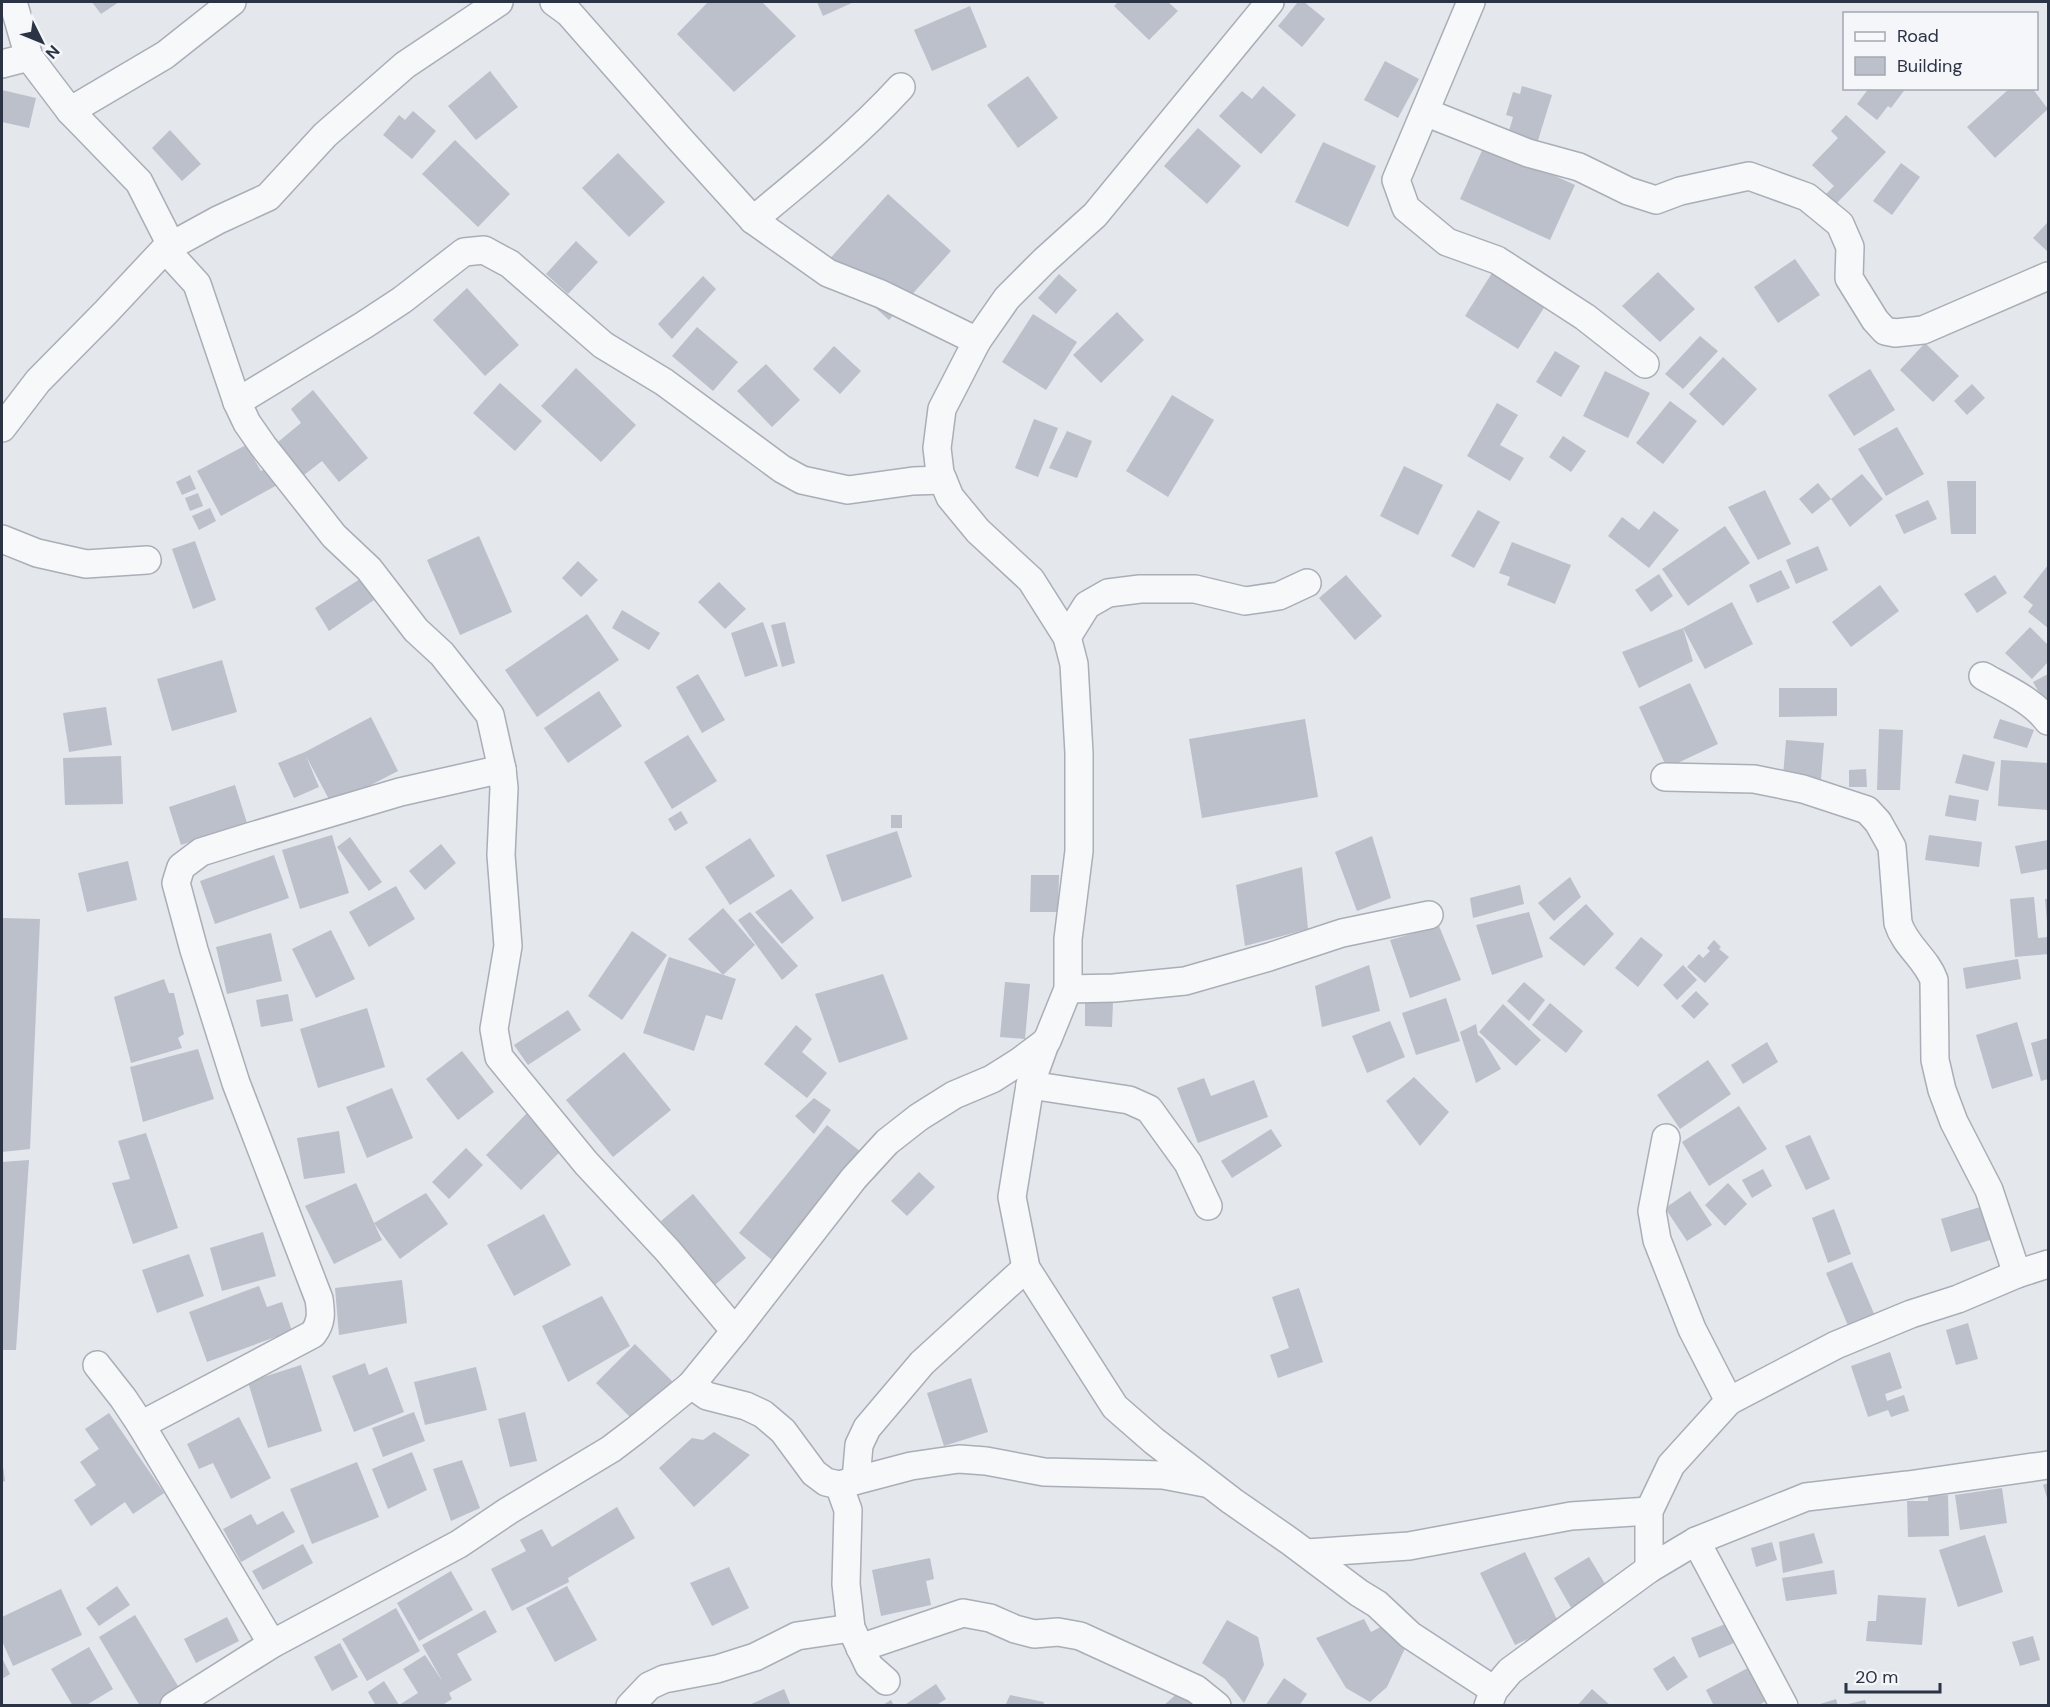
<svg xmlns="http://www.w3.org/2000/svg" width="2050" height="1707" viewBox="0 0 2050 1707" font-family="'DM Sans',sans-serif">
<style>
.building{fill:#bbc0ca}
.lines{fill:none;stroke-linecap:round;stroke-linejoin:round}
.minor-casing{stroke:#a9aeb7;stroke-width:30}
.minor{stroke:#f7f8fa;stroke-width:27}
</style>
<rect width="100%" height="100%" fill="#e4e7ec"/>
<g class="building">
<path d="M92,2H119L101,14Z"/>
<path d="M708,2H762L796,36L734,92L677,34Z"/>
<path d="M817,2H854L823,16Z"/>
<path d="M1118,2H1168L1178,11L1149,40L1114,6Z"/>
<path d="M1298,2H1304L1325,19L1302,47L1278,26Z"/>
<path d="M970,6L987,47L932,71L914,30Z"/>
<path d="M1385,61L1419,79L1398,118L1364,100Z"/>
<path d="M490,71L518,107L476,140L448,106Z"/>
<path d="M1028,76L1058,118L1018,148L987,105Z"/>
<path d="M1263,86L1296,115L1261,154L1219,116L1242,91L1252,99Z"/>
<path d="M1522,86L1552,95L1536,147L1507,138L1513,117L1506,115L1513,92L1520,94Z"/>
<path d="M1869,88H1906L1891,108L1888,106L1877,120L1857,104Z"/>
<path d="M2010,88H2032L2048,109L1995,158L1967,127Z"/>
<path d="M2,90L36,98L29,128L2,122Z"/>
<path d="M413,111L436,131L412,159L383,135L399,115L405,120Z"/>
<path d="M1846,115L1886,152L1836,204L1826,194L1834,186L1812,165L1838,138L1831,131Z"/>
<path d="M1198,128L1241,166L1207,204L1164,166Z"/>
<path d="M170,130L201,164L182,181L152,148Z"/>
<path d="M455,140L510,194L478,227L422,174Z"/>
<path d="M1323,142L1376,166L1348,227L1295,202Z"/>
<path d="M1485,144L1575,185L1550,240L1460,199Z"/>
<path d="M618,153L665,202L629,237L582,188Z"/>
<path d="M1901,163L1920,177L1892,215L1873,201Z"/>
<path d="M888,194L951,251L889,320L826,263Z"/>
<path d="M2047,223L2048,224V252L2033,238Z"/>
<path d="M576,241L598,262L568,294L546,274Z"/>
<path d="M1795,259L1820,295L1778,323L1754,287Z"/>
<path d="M1658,272L1695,309L1660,342L1622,306Z"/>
<path d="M1492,273L1545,306L1518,349L1465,316Z"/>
<path d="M1059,274L1077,290L1056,314L1038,298Z"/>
<path d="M703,276L716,289L672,339L658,324Z"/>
<path d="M467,288L519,345L485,376L433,320Z"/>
<path d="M1117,312L1144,340L1101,383L1073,355Z"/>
<path d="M1033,314L1077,342L1046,390L1002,362Z"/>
<path d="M697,327L738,362L713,391L672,356Z"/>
<path d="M1700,336L1718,351L1683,389L1665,374Z"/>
<path d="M1925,343L1959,376L1933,402L1900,370Z"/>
<path d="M834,346L861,371L840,394L813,369Z"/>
<path d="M1555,351L1580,366L1561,397L1536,382Z"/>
<path d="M1723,357L1757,389L1723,426L1689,394Z"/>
<path d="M766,364L800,400L772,427L737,391Z"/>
<path d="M576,368L636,425L601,462L541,406Z"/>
<path d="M1870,369L1895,410L1854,436L1828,395Z"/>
<path d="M1605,371L1650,393L1628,438L1583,416Z"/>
<path d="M500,383L542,421L515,451L473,413Z"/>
<path d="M1972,384L1985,398L1967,415L1954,401Z"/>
<path d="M313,390L368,458L339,482L322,461L304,475L278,442L301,423L291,409Z"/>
<path d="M1172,395L1214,420L1168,497L1126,471Z"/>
<path d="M1670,401L1697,421L1663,464L1636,443Z"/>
<path d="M1497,403L1518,415L1500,445L1524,458L1510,481L1467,456Z"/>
<path d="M1034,419L1058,428L1038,477L1015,468Z"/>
<path d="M1897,427L1924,474L1886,496L1858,449Z"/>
<path d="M1067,431L1092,441L1077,478L1049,468Z"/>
<path d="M1563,436L1586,451L1571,472L1549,457Z"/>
<path d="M246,445L261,471L269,467L279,484L221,516L197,471Z"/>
<path d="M1404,466L1443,485L1418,535L1380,516Z"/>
<path d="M1862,474L1883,499L1850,527L1831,499Z"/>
<path d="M190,475L196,489L182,495L176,482Z"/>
<path d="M1947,481H1976V534H1951Z"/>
<path d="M1818,483L1831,499L1812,514L1799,499Z"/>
<path d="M1765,490L1791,544L1758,560L1728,507Z"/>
<path d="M198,493L203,506L190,511L185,498Z"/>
<path d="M1928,500L1937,519L1904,534L1895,515Z"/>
<path d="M210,508L216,521L199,530L192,516Z"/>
<path d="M1478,510L1500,522L1474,568L1451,556Z"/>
<path d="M1654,511L1679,530L1649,568L1608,536L1622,517L1639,530Z"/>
<path d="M1725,526L1750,563L1688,606L1662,569Z"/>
<path d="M479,536L512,612L460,635L427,560Z"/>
<path d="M195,541L216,600L193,609L172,549Z"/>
<path d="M1512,542L1571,565L1555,604L1507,585L1510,577L1499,573Z"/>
<path d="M1818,546L1828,570L1796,584L1786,560Z"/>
<path d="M578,561L598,580L581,597L562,578Z"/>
<path d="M2048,565V628L2028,612L2033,605L2023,597Z"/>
<path d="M1781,570L1790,588L1757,603L1749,585Z"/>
<path d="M1659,574L1673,596L1651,612L1635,590Z"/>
<path d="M1346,575L1382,616L1355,640L1319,598Z"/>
<path d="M1995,575L2007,593L1977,613L1964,594Z"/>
<path d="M360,579L374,600L329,631L315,608Z"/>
<path d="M719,582L746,609L725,629L698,602Z"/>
<path d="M1880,585L1899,611L1851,647L1832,622Z"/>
<path d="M1732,602L1753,644L1705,669L1683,628L1693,661L1639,688L1622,652L1683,628Z"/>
<path d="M622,610L660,633L649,650L612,628Z"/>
<path d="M587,614L619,660L537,717L505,670Z"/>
<path d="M763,622L778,666L745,677L731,633Z"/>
<path d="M785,622L795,663L782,667L771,625Z"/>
<path d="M2030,627L2048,645V662L2032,679L2005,653Z"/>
<path d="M222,660L237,712L172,731L157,679Z"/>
<path d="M698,674L725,720L702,733L676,687Z"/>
<path d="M2048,674V706L2047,707L2033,682Z"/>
<path d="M1690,683L1718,744L1667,768L1639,707Z"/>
<path d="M1779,688H1837V716L1779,717Z"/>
<path d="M599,691L622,726L568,763L544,728Z"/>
<path d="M106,707L112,745L69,752L63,713Z"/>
<path d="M371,717L398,771L332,805L306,756L319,787L294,798L278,763L305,752Z"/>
<path d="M1305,719L1318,797L1202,818L1189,739Z"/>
<path d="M2000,719L2034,730L2027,748L1993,738Z"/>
<path d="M1879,729L1903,730L1900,790H1877Z"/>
<path d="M688,735L717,781L672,809L644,762Z"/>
<path d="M1786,740L1824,743L1821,779L1783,776Z"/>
<path d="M1963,754L1995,762L1988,791L1955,783Z"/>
<path d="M121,756L123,804L65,805L63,758Z"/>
<path d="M2001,760L2048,763V810L1998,806Z"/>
<path d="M1866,769L1867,787H1849V770Z"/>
<path d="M235,785L247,823L181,845L169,807Z"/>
<path d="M1949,795L1979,800L1976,821L1945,816Z"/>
<path d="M681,811L688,823L675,831L668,819Z"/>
<rect x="891" y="815" width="11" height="13"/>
<path d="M897,831L912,877L842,902L826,855Z"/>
<path d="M332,835L349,893L300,909L282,850Z"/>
<path d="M1929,835L1982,842L1979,867L1925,860Z"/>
<path d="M1372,836L1391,898L1357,911L1335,852Z"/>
<path d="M350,837L382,882L369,891L337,847Z"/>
<path d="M750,838L775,876L730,905L705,867Z"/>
<path d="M2048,840V869L2021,874L2015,846Z"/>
<path d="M441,844L456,863L425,890L409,871Z"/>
<path d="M274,855L289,898L215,924L200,881Z"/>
<path d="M128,861L137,900L87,912L78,873Z"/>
<path d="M1302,867L1308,929L1245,946L1236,885Z"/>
<path d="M1031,875H1059L1058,912H1030Z"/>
<path d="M1570,877L1581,897L1554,921L1538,903Z"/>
<path d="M1520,885L1524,904L1473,918L1470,898Z"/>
<path d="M396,886L415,919L369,947L349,912Z"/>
<path d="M791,889L814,918L782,944L755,912Z"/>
<path d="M2034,897L2038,938L2048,937V954L2015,957L2010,899Z"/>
<path d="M2045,899H2048V922H2047Z"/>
<path d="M1586,904L1614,934L1584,966L1549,938Z"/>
<path d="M723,908L755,945L723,975L688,939Z"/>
<path d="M750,912L798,966L782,980L738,920Z"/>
<path d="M1529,912L1543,957L1492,975L1476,925Z"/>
<path d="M2,918L40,919L30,1149L2,1152Z"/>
<path d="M1439,926L1461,980L1410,998L1390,940Z"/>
<path d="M331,930L355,979L316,998L292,949Z"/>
<path d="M632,931L667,955L622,1020L588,996Z"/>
<path d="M271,933L282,981L227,994L216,947Z"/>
<path d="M1641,937L1663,955L1638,987L1615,968Z"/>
<path d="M1714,940L1721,947L1719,949L1729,957L1705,983L1687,967L1699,954L1703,958L1710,951L1707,948Z"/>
<path d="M669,957L736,979L722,1020L706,1015L694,1051L643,1033Z"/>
<path d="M2018,959L2021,979L1966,989L1963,968Z"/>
<path d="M1369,965L1380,1011L1322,1027L1315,986Z"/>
<path d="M1683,965L1697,980L1677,1000L1663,985Z"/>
<path d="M883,974L908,1039L839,1063L815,994Z"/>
<path d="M164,979L169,993H174L184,1034L178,1038L182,1048L131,1063L114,997Z"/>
<path d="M1005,982L1030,984L1025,1039L1000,1037Z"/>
<path d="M1524,982L1545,1000L1529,1021L1507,1001Z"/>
<path d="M1696,991L1709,1004L1694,1019L1681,1006Z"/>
<path d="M288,994L293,1021L261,1027L256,1000Z"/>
<path d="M1446,998L1460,1041L1416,1055L1402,1013Z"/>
<path d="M1085,1002H1113L1112,1027L1085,1026Z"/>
<path d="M1550,1003L1583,1031L1566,1053L1532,1025Z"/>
<path d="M1503,1004L1541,1040L1516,1066L1479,1032Z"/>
<path d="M367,1008L385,1067L318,1088L300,1029Z"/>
<path d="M568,1010L581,1030L528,1065L514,1045Z"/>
<path d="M1390,1021L1405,1057L1367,1073L1352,1036Z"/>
<path d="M2017,1022L2033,1076L1992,1089L1976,1035Z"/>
<path d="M1476,1024L1478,1035L1483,1039L1501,1069L1476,1083L1460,1032Z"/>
<path d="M796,1025L812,1039L802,1052L827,1073L807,1098L764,1064Z"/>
<path d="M2048,1038V1079L2041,1081L2031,1043Z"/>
<path d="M1767,1042L1778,1062L1743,1084L1731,1065Z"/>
<path d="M198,1049L214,1099L143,1122L130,1067Z"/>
<path d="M462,1051L494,1092L458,1120L426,1079Z"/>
<path d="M624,1052L671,1110L613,1157L566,1100Z"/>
<path d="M1708,1060L1731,1094L1680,1129L1657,1095Z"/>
<path d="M1414,1077L1449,1112L1420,1146L1386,1101Z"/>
<path d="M1204,1078L1211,1096L1254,1080L1268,1117L1198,1143L1177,1088Z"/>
<path d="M392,1088L413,1138L367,1158L346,1107Z"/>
<path d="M814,1098L831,1110L814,1134L795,1116Z"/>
<path d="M1739,1106L1767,1149L1709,1186L1682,1142Z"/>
<path d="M528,1112L564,1148L521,1190L486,1155Z"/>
<path d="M827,1125L861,1152L772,1260L739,1233Z"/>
<path d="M1271,1129L1282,1146L1232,1178L1221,1161Z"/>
<path d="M339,1131L345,1173L304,1179L297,1138Z"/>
<path d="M146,1133L178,1228L133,1244L112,1183L130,1179L118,1141Z"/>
<path d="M1810,1135L1830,1179L1806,1190L1785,1146Z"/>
<path d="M466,1148L483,1165L449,1199L432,1182Z"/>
<path d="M29,1160L16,1350H2V1162Z"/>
<path d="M1763,1169L1772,1186L1752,1198L1742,1180Z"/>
<path d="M919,1172L935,1187L907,1216L891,1201Z"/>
<path d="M356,1183L374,1223L426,1193L448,1224L400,1259L374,1223L382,1240L334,1264L305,1206Z"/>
<path d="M1728,1183L1747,1204L1725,1226L1705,1205Z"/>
<path d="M1690,1191L1712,1225L1687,1241L1665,1208Z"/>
<path d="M693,1194L746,1258L715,1285L661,1221Z"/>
<path d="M1990,1204L2000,1237L1951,1252L1941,1219Z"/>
<path d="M1834,1209L1851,1254L1828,1263L1812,1218Z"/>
<path d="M544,1214L571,1265L514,1296L487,1245Z"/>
<path d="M263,1232L276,1276L222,1291L210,1248Z"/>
<path d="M189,1254L204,1296L157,1313L142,1270Z"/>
<path d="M1852,1262L1875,1316L1849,1328L1826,1273Z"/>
<path d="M402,1280L407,1323L339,1335L335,1288Z"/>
<path d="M259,1286L267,1307L282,1302L292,1331L207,1362L189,1312Z"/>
<path d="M1299,1288L1323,1362L1278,1378L1270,1355L1289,1348L1272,1297Z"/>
<path d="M602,1296L630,1346L568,1382L542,1326Z"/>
<path d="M1968,1323L1978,1359L1956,1365L1946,1330Z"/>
<path d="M635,1344L673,1382L634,1421L596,1383Z"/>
<path d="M1890,1352L1902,1388L1885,1394L1887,1401L1904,1395L1909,1411L1891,1417L1888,1410L1868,1417L1851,1366Z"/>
<path d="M365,1363L369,1375L387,1367L404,1412L354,1432L332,1376Z"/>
<path d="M301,1365L322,1431L268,1448L248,1382Z"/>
<path d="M476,1367L487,1410L425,1425L414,1382Z"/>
<path d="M971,1378L988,1432L944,1446L927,1393Z"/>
<path d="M414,1412L425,1441L383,1457L372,1428Z"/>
<path d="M525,1412L537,1461L510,1467L498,1419Z"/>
<path d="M109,1413L164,1493L133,1514L125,1502L91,1526L74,1500L96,1485L80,1462L99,1449L85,1429Z"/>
<path d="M239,1417L271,1478L231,1499L213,1463L199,1469L187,1444Z"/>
<path d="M714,1432L750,1455L694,1507L659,1468L692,1438L703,1440Z"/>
<path d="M412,1452L427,1490L388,1509L372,1469Z"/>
<path d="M462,1460L480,1508L451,1521L433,1469Z"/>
<path d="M357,1462L379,1517L312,1544L290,1489Z"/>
<path d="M3,1466L5,1481L2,1482V1467Z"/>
<path d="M2048,1483V1501L2043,1485Z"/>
<path d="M2002,1488L2007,1523L1960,1530L1955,1495Z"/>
<path d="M1948,1495L1949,1536L1908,1537L1907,1501H1928V1496Z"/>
<path d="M617,1507L635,1538L568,1578L569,1582L512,1611L491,1569L526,1551L520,1540L542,1529L552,1547Z"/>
<path d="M283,1511L295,1532L241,1562L223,1529L251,1514L257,1525Z"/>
<path d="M1814,1533L1823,1563L1783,1573L1779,1542Z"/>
<path d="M1985,1535L2003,1592L1958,1607L1939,1550Z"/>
<path d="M1772,1542L1777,1560L1756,1567L1751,1548Z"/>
<path d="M303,1544L313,1563L263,1590L252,1571Z"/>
<path d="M1525,1552L1559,1624L1515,1645L1480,1573Z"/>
<path d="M1589,1557L1613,1597L1577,1618L1554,1578Z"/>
<path d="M930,1558L934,1579L926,1581L931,1605L881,1616L872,1570Z"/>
<path d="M729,1567L749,1608L712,1626L690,1583Z"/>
<path d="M1834,1570L1837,1594L1786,1601L1782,1578Z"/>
<path d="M451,1571L473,1610L419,1641L397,1603Z"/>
<path d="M117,1586L130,1605L99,1626L86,1608Z"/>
<path d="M567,1586L597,1640L555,1662L526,1608Z"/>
<path d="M61,1589L82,1635L13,1666L2,1641V1617Z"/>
<path d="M1878,1595L1926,1598L1922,1645L1866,1641L1868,1621H1876Z"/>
<path d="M396,1608L420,1651L367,1681L342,1639Z"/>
<path d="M485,1610L497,1632L457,1654L472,1680L449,1693L452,1699L441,1706H376L368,1692L384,1681L399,1705L418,1693L403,1669L425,1655L443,1682L422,1645Z"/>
<path d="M135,1615L181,1691L158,1706H140L99,1637Z"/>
<path d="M227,1617L239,1641L196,1663L184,1639Z"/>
<path d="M1364,1619L1371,1632L1390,1622L1407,1644L1387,1687L1370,1702L1346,1688L1316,1638Z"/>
<path d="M1227,1620L1258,1637L1261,1650L1264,1665L1244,1703L1225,1679L1202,1663Z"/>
<path d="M1735,1620L1743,1639L1699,1658L1691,1638Z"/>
<path d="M2033,1636L2040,1660L2020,1666L2012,1642Z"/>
<path d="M340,1643L358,1677L332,1691L314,1657Z"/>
<path d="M89,1647L113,1689L85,1706H73L51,1669Z"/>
<path d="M1674,1656L1688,1677L1667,1691L1653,1669Z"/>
<path d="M2,1658L10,1674L2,1679Z"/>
<path d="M1748,1668L1766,1701L1757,1706H1714L1706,1690Z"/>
<path d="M1284,1678L1307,1694L1299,1706H1265Z"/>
<path d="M936,1684L946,1699L935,1706H903Z"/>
<path d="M784,1689L791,1706H747Z"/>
<path d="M1592,1689L1611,1706H1577Z"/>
<path d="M1180,1691L1192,1706H1163Z"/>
<path d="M1010,1695L1044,1702L1043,1706H1005Z"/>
<path d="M1836,1699L1838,1706H1817V1705Z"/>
<path d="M891,1700L894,1706H881Z"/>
<path d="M1865,1700L1867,1706H1844V1705Z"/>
</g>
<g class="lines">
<defs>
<g id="minor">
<path d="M13,2L29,57L70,111L139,182L171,245"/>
<path d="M554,2L569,13L678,137L753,220L828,273L881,294L977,341"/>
<path d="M1471,2L1396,180L1406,208L1447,242L1497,260L1585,317L1645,364"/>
<path d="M2,64L29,57"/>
<path d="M70,111L165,55L232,2"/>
<path d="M1425,112L1528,153L1579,167L1628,191L1656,200L1680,191L1749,176L1807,197L1840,224L1850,247L1849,278L1875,320L1885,331L1895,333L1923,330L2048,276"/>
<path d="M753,220C805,177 856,136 901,87"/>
<path d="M165,249L197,284L237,402L247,423L263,446L334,536L369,569L416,630L442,654L490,715L502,769L504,788L501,855L508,946L494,1029L499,1057L586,1163L668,1251L735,1331"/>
<path d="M237,402L364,325L402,300L464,252L484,250L510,264L603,345L664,382L782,469L802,480L848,490L913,481L943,480"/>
<path d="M2,428L38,381L106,312L165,249L218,220L268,197L325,135L405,65L499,2"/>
<path d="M2,539L37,553L86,564L147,560"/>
<path d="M1067,637L1087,605L1108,593L1140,589H1195L1245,601L1279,596L1307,583"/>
<path d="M1983,676C2006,689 2032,700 2048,721"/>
<path d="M1665,777L1754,779L1803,789L1867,810L1878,822L1892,847L1898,923C1905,946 1926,958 1934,980L1935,1060L1942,1090L1954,1122L1989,1190L2017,1274"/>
<path d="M1068,989L1114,988L1185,981L1269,957L1342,933L1429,915"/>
<path d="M1046,1041L1030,1085L1012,1197L1026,1268L1115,1407L1154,1441L1232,1501L1291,1542L1359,1593L1377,1604L1410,1635L1494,1690"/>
<path d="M1030,1085L1129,1100L1149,1109L1188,1163L1208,1206"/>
<path d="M1666,1138L1652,1211L1657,1240L1692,1329L1729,1401"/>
<path d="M97,1365L123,1398L141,1425L272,1644"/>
<path d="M691,1385L707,1396L746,1406L763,1414L783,1431L814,1473L826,1482L839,1485L911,1466L959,1459L986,1461L1044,1472L1163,1475L1205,1483"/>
<path d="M141,1425L313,1334C322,1322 321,1313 319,1299L236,1083L194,950L176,883L181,867L201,852L249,837L400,792L502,769"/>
<path d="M856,1480L859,1445L867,1428L922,1363L1026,1268"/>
<path d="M839,1485L848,1510L846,1584L851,1628L869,1666L886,1681"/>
<path d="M1696,1541L1784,1706"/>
<path d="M1307,1553L1409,1546L1571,1516L1649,1511"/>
<path d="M1649,1569V1511L1671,1465L1729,1401L1836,1345L1911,1314L1958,1299L2017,1274L2048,1264"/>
<path d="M860,1648L963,1613L990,1618L1015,1629L1034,1634L1058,1632L1080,1636L1196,1689L1217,1706"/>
<path d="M174,1706L272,1644L459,1544L508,1511L611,1449L636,1430L691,1385L735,1331L854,1178L887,1142L919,1117L954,1095L992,1079L1019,1062L1047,1041L1068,989V939L1079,851V753L1074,664L1067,637L1031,580L978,531L950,497L940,473L937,448L942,409L977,341L1007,298L1044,261L1095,215L1270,2"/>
<path d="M630,1706L649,1686L664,1679L717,1669L755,1657L797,1636L851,1628"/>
<path d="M1488,1706L1494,1690L1510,1671L1649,1569L1696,1541L1806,1497L1908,1485L2048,1465"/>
</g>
</defs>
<use href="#minor" class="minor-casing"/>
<use href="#minor" class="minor"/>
</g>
<rect width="2050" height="1707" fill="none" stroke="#2b3445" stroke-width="6"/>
<rect x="1843" y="12" width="195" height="78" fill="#f4f6f9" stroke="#a4a8b1" stroke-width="1.5"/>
<rect x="1855" y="32" width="30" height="9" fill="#f7f8fa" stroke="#a4a8b1" stroke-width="1.5"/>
<text x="1897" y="42" font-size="18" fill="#2b3445">Road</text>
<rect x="1855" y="57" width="30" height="18" fill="#bbc0ca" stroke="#a4a8b1" stroke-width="1.5"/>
<text x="1897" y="72" font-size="18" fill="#2b3445">Building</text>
<g transform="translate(42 42) rotate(133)" stroke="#f4f6f9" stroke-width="4.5" paint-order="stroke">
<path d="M0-4.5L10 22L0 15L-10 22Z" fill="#2b3445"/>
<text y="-9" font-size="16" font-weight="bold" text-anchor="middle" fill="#2b3445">N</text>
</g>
<path d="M1846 1683v9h94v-9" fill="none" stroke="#2b3445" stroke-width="3"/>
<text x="1855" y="1683" font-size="18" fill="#2b3445" stroke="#f4f6f9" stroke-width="4.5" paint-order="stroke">20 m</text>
</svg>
